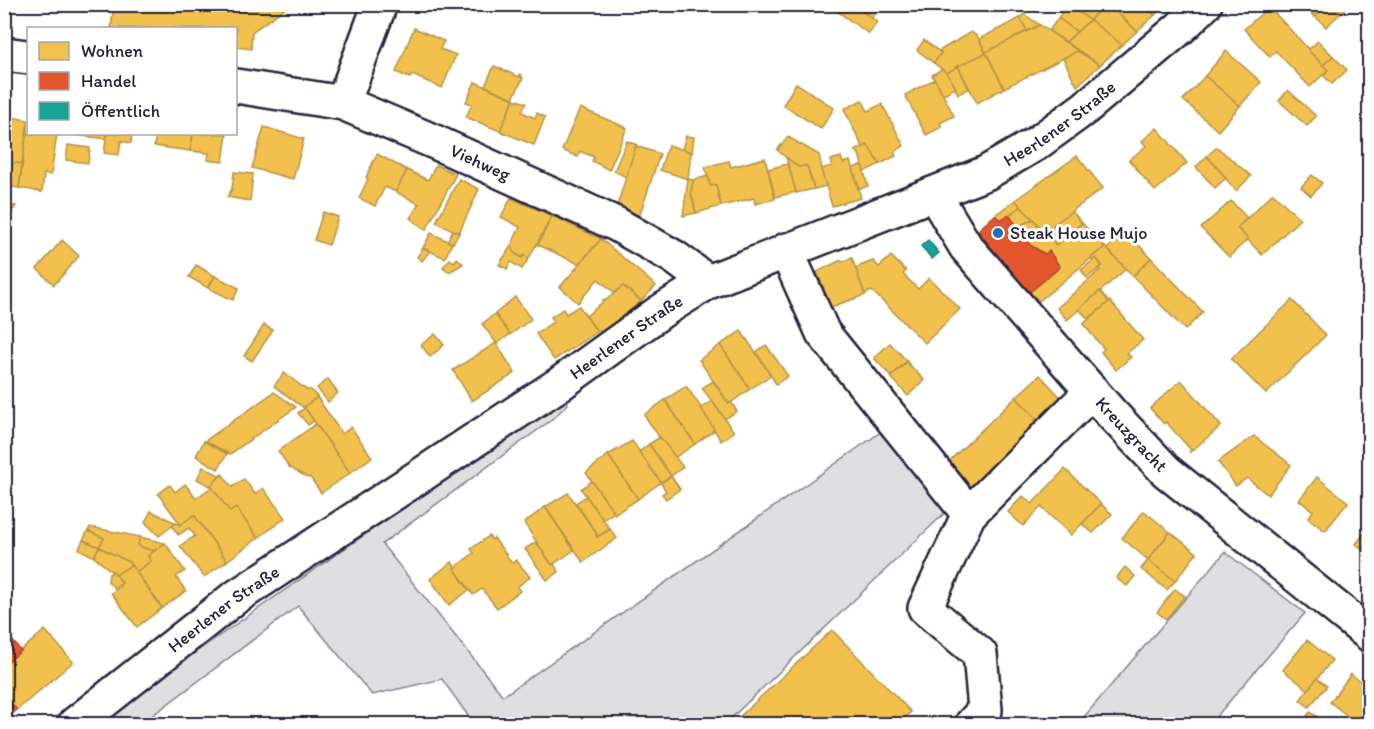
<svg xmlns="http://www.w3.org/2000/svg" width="1374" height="729" viewBox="0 0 1374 729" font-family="Itim,sans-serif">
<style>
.green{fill:#dfdfe2;stroke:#80808e;stroke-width:1.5}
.homes{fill:#f2c14e;stroke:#b49148;stroke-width:1.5}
.shops{fill:#e4572e;stroke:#aa4732;stroke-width:1.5}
.public{fill:#17a398;stroke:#1a7c7c;stroke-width:1.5}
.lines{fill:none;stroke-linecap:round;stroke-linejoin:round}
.minor-casing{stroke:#22223b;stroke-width:38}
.major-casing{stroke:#22223b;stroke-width:38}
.minor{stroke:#fff;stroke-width:33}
.major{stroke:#fff;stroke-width:33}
.poi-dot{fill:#1f6fb2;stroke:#fff;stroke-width:2}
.labels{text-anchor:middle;stroke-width:6;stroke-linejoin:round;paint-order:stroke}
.street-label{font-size:18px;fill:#22223b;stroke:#fff}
.poi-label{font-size:18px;fill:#22223b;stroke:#fff;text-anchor:start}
</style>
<rect width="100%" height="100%" fill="#fff"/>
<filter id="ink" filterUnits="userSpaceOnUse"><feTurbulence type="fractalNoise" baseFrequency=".0167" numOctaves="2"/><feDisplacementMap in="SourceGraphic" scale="12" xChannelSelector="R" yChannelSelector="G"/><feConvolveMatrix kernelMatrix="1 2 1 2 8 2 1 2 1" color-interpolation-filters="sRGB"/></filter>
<g filter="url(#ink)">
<g class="green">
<path d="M566,395L568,404L550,421L382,544L503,696L888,427L951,507L725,724H474L442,679L372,695L298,606L141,724H96L128,699Z"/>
<path d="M1225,552L1305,613L1210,724H1093L1083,718Z"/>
</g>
<g class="homes">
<path d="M50,4H65L61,12Z"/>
<path d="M114,4H291L252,32L251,49L236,47V28H111Z"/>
<path d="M827,4H852L877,22L869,34Z"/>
<path d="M880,4L872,18L853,5V4Z"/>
<path d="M1067,4L1090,20L1077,32L1058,18Z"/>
<path d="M1067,4H1105L1090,20Z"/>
<path d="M1105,4H1108L1137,31L1122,45L1090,20Z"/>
<path d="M1108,4H1143L1155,15L1137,31Z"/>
<path d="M1143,4H1166L1155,15Z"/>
<path d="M1303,4H1328L1314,17Z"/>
<path d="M1328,4H1350L1326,27L1315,16Z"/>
<path d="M1269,7L1328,70L1310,87L1276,51L1270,57L1244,29Z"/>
<path d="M1024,14L1040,25L1027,31L1020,18Z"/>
<path d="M1020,18L1027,31L986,53L979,39Z"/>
<path d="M1058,18L1077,32L1066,42L1049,31Z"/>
<path d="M1090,20L1122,45L1100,65L1066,42Z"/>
<path d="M1040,25L1078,51L1004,88L986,52Z"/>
<path d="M414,28L444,41L440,49L456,55L442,88L412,75L410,78L396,72Z"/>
<path d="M971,32L977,36L986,53L947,73L934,63L941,53L939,51Z"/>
<path d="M924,40L941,53L934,63L917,50Z"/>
<path d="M1318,41L1333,56L1323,65L1308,50Z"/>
<path d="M1078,51L1100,65L1077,86L1063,58Z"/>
<path d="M1226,51L1261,82L1240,106L1205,76Z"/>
<path d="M986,53L1004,88L977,103L958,66Z"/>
<path d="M1333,56L1347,70L1332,84L1323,75L1328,70L1323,65Z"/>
<path d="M494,66L519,77L520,74L522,76L521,77L523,78L513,98L485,86Z"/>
<path d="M958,66L969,89L958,94L947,73Z"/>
<path d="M942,69L947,73L956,88L943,94L932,75Z"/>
<path d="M1205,76L1240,106L1218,131L1183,100Z"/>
<path d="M935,79L954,116L940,123L942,127L926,135L905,95Z"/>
<path d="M475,82L514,99L500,131L466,117L472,104L466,102Z"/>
<path d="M796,83L834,108L821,129L783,105Z"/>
<path d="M1288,90L1316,116L1307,126L1279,101Z"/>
<path d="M514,99L526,103L522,112L535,118L537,113L545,117L534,145L500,131Z"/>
<path d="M862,100L868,111L882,104L904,146L894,152L896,156L880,164L878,160L877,161L868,145L863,148L844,109Z"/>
<path d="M580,108L627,128L609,170L592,161L594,157L580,151L578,157L562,150Z"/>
<path d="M4,116L28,120V122L22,164L9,162L8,175L4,174Z"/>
<path d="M28,123V134H57L51,175L44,174L42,192L19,188Z"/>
<path d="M264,127L304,139L293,179L252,168Z"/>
<path d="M1157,128L1187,163L1155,191L1129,160L1146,146L1142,141Z"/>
<path d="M74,134H107V139L74,135Z"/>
<path d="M107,134H132L131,143L121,141L119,155L104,153Z"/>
<path d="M156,134H193L190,151L154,146Z"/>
<path d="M193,134H227L223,162L208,160L209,153L190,151Z"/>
<path d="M686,136L694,137L692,153L682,149Z"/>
<path d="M788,137L819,155L826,186L814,189L807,166L798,167L777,150Z"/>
<path d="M627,141L637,145L626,177L614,171Z"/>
<path d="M68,145L90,148L88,163L66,160Z"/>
<path d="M668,145L691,152L688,179L660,170Z"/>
<path d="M868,145L877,161L878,160L880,164L864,172L859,154L855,151Z"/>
<path d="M636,146L660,154L639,217L616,209Z"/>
<path d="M1217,147L1251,176L1236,191L1207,156Z"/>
<path d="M377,154L407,170L396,192L385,187L375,206L359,198L368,179L366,177Z"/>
<path d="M1077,156L1103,188L1044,232L1015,200Z"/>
<path d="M1207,156L1226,178L1215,188L1196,167Z"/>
<path d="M786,157L798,167L807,166L814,189L796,193Z"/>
<path d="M841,157L843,163L850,161L861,198L832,206L821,169L832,166L831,160Z"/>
<path d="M765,158L775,199L755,204L754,198L721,206L716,185L710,186L705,167L729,161L731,167Z"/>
<path d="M9,162L22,164L19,188L5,186Z"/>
<path d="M788,164L796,192L775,197L768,169Z"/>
<path d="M436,165L456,174L426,230L410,218L419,204L396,192L407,170L428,180Z"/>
<path d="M862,165L868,186L859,189L853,168Z"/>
<path d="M234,172L253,174L250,201L227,197L232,189Z"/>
<path d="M1312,175L1322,183L1311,196L1301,187Z"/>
<path d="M708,176L710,186L716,185L721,206L696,213L691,193L693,180Z"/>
<path d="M459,179L479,189L459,233L436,222Z"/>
<path d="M688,179L693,180L691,193L696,213L683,216Z"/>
<path d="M1273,193L1300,219L1262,255L1237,228Z"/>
<path d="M511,198L552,216L529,258L524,255L522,258L514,253L513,247L511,246L520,227L501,217Z"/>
<path d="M1015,200L1021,207L1000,220L995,215Z"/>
<path d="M1231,201L1247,218L1237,228L1248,239L1229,257L1201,228Z"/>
<path d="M4,205L16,206L4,224Z"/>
<path d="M1021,207L1033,219L1018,227L1009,215Z"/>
<path d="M1072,211L1082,223L1056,245L1044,232Z"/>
<path d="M323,212L338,217L329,245L314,240Z"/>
<path d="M552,216L601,239L579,264L538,245Z"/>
<path d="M1033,219L1056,245L1082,223L1105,247L1039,301L1030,292L1060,267L1049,251L1045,254L1030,245L1018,227Z"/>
<path d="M453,230L459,233L453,243L447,241Z"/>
<path d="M1126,231L1151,258L1133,276L1107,249Z"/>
<path d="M431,233L452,243L445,258L423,248Z"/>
<path d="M601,239L656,286L641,301L623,286L615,293L598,279L578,303L560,287Z"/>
<path d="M62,240L79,256L54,285L37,269Z"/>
<path d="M511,246L513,247L514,253L522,258L524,255L529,258L522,269L511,262L507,269L499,265Z"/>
<path d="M1105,247L1126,269L1067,320L1057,308L1100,270L1099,268L1102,266L1096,258L1093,261L1091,258Z"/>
<path d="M423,248L430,251L422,261L417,257Z"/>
<path d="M891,256L906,271L903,274L918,289L929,278L960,309L925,343L872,291L865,294L855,268L873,261L879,267Z"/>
<path d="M457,258L463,264L449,272L443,267L450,259L454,262Z"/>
<path d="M852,258L865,295L831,307L822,289H824L817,272L841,260L842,262Z"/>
<path d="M1096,258L1102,266L1087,278L1081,270Z"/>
<path d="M1151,258L1203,312L1185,330L1133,276Z"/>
<path d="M196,265L215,276L208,288L189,277Z"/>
<path d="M215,276L239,288L233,300L208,288Z"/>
<path d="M623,286L641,301L605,331H597L586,316L604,301L603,300H606Z"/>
<path d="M1100,291L1109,302L1088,319L1079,309Z"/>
<path d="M515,297L531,319L510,335L495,314Z"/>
<path d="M1292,300L1326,335L1266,394L1231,359Z"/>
<path d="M1110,301L1143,340L1127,353L1131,357L1116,370L1101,352L1104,349L1083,324Z"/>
<path d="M579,306L597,332L554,360L536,334L554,321L551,317L563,309L566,314Z"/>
<path d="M495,314L510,334L497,344L482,324Z"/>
<path d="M264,325L273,330L252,361L244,356Z"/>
<path d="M741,331L771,375L750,389L720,345Z"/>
<path d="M435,334L444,345L430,357L421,345Z"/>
<path d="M496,343L515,373L472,401L453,370Z"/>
<path d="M890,343L907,361L891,376L874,358Z"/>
<path d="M720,345L750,389L729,404L699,360Z"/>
<path d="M766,345L788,376L776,384L756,352Z"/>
<path d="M907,362L924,380L908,396L891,377Z"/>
<path d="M284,373L307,390H311L317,397L304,408L274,386Z"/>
<path d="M1040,375L1064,401L1040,423L1016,397Z"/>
<path d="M328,379L338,393L328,402L317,388Z"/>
<path d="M1181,380L1221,426L1189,453L1191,450L1166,422L1164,424L1150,408Z"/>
<path d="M713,381L729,404L731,402L737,411L725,419L702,388Z"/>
<path d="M686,386L716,429L695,444L665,400Z"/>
<path d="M274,392L296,407L230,454L205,441Z"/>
<path d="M317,397L342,434L351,427L372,457L350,473L304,407Z"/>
<path d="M1016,397L1040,423L968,492L944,466Z"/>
<path d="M665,400L695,444L674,458L644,415Z"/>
<path d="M712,401L734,432L721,441L701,408Z"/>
<path d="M305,408L314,421L308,425L298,413Z"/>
<path d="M316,424L350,473L321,493L310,477L308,478L289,467L278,451Z"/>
<path d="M1254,436L1291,465L1268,495L1247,478L1236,486L1218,462Z"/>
<path d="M660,437L683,467L671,476L649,444Z"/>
<path d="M204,441L227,454L218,469L196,456Z"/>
<path d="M632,441L661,482L638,499L608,455Z"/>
<path d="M649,444L671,476L661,482L639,452Z"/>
<path d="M608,455L638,499L615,514L586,473Z"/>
<path d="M203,467L221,476L210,486L197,479Z"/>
<path d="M1065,469L1101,504L1071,535L1041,507L1023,526L1008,512L1023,496L1032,504Z"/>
<path d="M222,474L232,487L244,479L255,494L263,488L285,518L258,538L236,508L230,512L211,486Z"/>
<path d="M671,476L680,489L666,499L662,494L666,491L661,483Z"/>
<path d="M1317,477L1348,502L1325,531L1308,518L1313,511L1299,500Z"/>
<path d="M592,481L614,512L603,520L581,489Z"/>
<path d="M185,484L196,498L212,487L230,512L236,508L258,538L227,561L194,515L181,525L158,494L170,485L175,492Z"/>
<path d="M568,493L597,534V537L610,529L617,538L583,562L545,507Z"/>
<path d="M586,496L610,529L597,537L596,534H597L576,503Z"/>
<path d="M1101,504L1112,514L1093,533L1082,524Z"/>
<path d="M545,507L574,550L552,565L524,523Z"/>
<path d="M151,511L176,523L159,536L145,522Z"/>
<path d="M1144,511L1170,532L1148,560L1122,538Z"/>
<path d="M194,515L227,561L204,577L180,546L195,536L189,528L178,535L172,526L176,523L180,525Z"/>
<path d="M1370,526V565L1365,561L1369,555L1356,544Z"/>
<path d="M90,527L140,537L138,546L154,551L148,556L151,561L136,572L129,562L99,547L104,538L88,531Z"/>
<path d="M88,531L104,538L99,547L83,540Z"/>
<path d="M1170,532L1197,553L1175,581L1148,560Z"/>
<path d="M489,536L492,540L494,538L512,563L516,560L530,577L517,587L520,591L497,608L482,589L473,595L454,568L474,553L471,549Z"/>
<path d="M140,537L165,543L154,551L138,546Z"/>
<path d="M83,540L99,547L94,557L79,549Z"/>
<path d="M536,542L552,565L554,564L559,572L547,580L525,549Z"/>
<path d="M165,543L185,571L176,577L186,591L162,608L136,572L151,561L148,556Z"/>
<path d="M99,547L129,562L131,565L116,575L94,557Z"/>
<path d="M1148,560L1175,581L1167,590L1141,569Z"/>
<path d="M452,562L455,567L454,568L469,590L449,605L430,579Z"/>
<path d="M131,565L162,608L137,627L111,593L120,587L119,585L122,583L116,575Z"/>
<path d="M1125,567L1135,576L1127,586L1116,578Z"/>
<path d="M113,571L122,583L115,588L108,582L109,574Z"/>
<path d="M1175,589L1185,596L1166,619L1157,612Z"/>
<path d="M45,630L73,662L17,710L4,696V665Z"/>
<path d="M832,630L911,712L898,724H738L735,721Z"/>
<path d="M1307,640L1332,660L1308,690L1283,670Z"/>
<path d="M1351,674L1370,689V710L1358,724L1330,702Z"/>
<path d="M1317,678L1327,686L1309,707L1300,700Z"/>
<path d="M1310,712L1321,719L1317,724H1301Z"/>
</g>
<g class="shops">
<path d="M995,215L1000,220L1009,215L1030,245L1045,254L1049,251L1060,267L1026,295L978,230Z"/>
<path d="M5,632L21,651L4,665V632Z"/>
<path d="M4,696L17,710L4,721Z"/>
</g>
<path class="public" d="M928,240L939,253L932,259L921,246Z"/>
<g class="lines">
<defs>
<g id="minor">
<path d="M4,54L28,57"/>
<path id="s1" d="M236,86L343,103L435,142L616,224L674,257L708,282"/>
<path d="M343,103L380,4"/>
<path id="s2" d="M934,194L966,247L1110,412L1166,471L1370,635"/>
<path d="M786,250L823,333L969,514"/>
<path d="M972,724L985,710L980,654L925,608L969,514L1092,391"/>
</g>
<g id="major">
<path id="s3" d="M75,724L233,599L561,383L660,312L708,282L986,173L1037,143L1085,108L1180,28L1205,4"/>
</g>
</defs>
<use href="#minor" class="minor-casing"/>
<use href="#major" class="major-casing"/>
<use href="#minor" class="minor"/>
<use href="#major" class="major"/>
</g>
</g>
<circle class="poi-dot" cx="998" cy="233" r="6"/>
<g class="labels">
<g class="street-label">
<text dy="6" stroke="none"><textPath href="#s3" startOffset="1160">Heerlener Straße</textPath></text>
<text dy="6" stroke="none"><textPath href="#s1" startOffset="258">Viehweg</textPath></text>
<text dy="6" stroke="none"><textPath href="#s3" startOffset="674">Heerlener Straße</textPath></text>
<text dy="6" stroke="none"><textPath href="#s2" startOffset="312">Kreuzgracht</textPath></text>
<text dy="6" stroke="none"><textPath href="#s3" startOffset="188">Heerlener Straße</textPath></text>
</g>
<g class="poi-label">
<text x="1010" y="239">Steak House Mujo</text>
</g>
</g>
<rect width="1374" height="729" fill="none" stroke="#fff" stroke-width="24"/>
<rect x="12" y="12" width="1350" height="705" fill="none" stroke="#22223b" stroke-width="2" filter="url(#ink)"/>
<rect x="27" y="27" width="210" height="108" fill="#ffffff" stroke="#a7a7b1" stroke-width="1.5"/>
<rect x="39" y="42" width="30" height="18" fill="#f2c14e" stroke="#a7a7b1" stroke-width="1.5"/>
<text x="81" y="57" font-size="18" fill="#22223b">Wohnen</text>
<rect x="39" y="72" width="30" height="18" fill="#e4572e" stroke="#a7a7b1" stroke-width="1.5"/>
<text x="81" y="87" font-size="18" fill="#22223b">Handel</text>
<rect x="39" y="102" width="30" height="18" fill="#17a398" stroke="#a7a7b1" stroke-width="1.5"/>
<text x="81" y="117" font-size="18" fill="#22223b">Öffentlich</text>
</svg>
